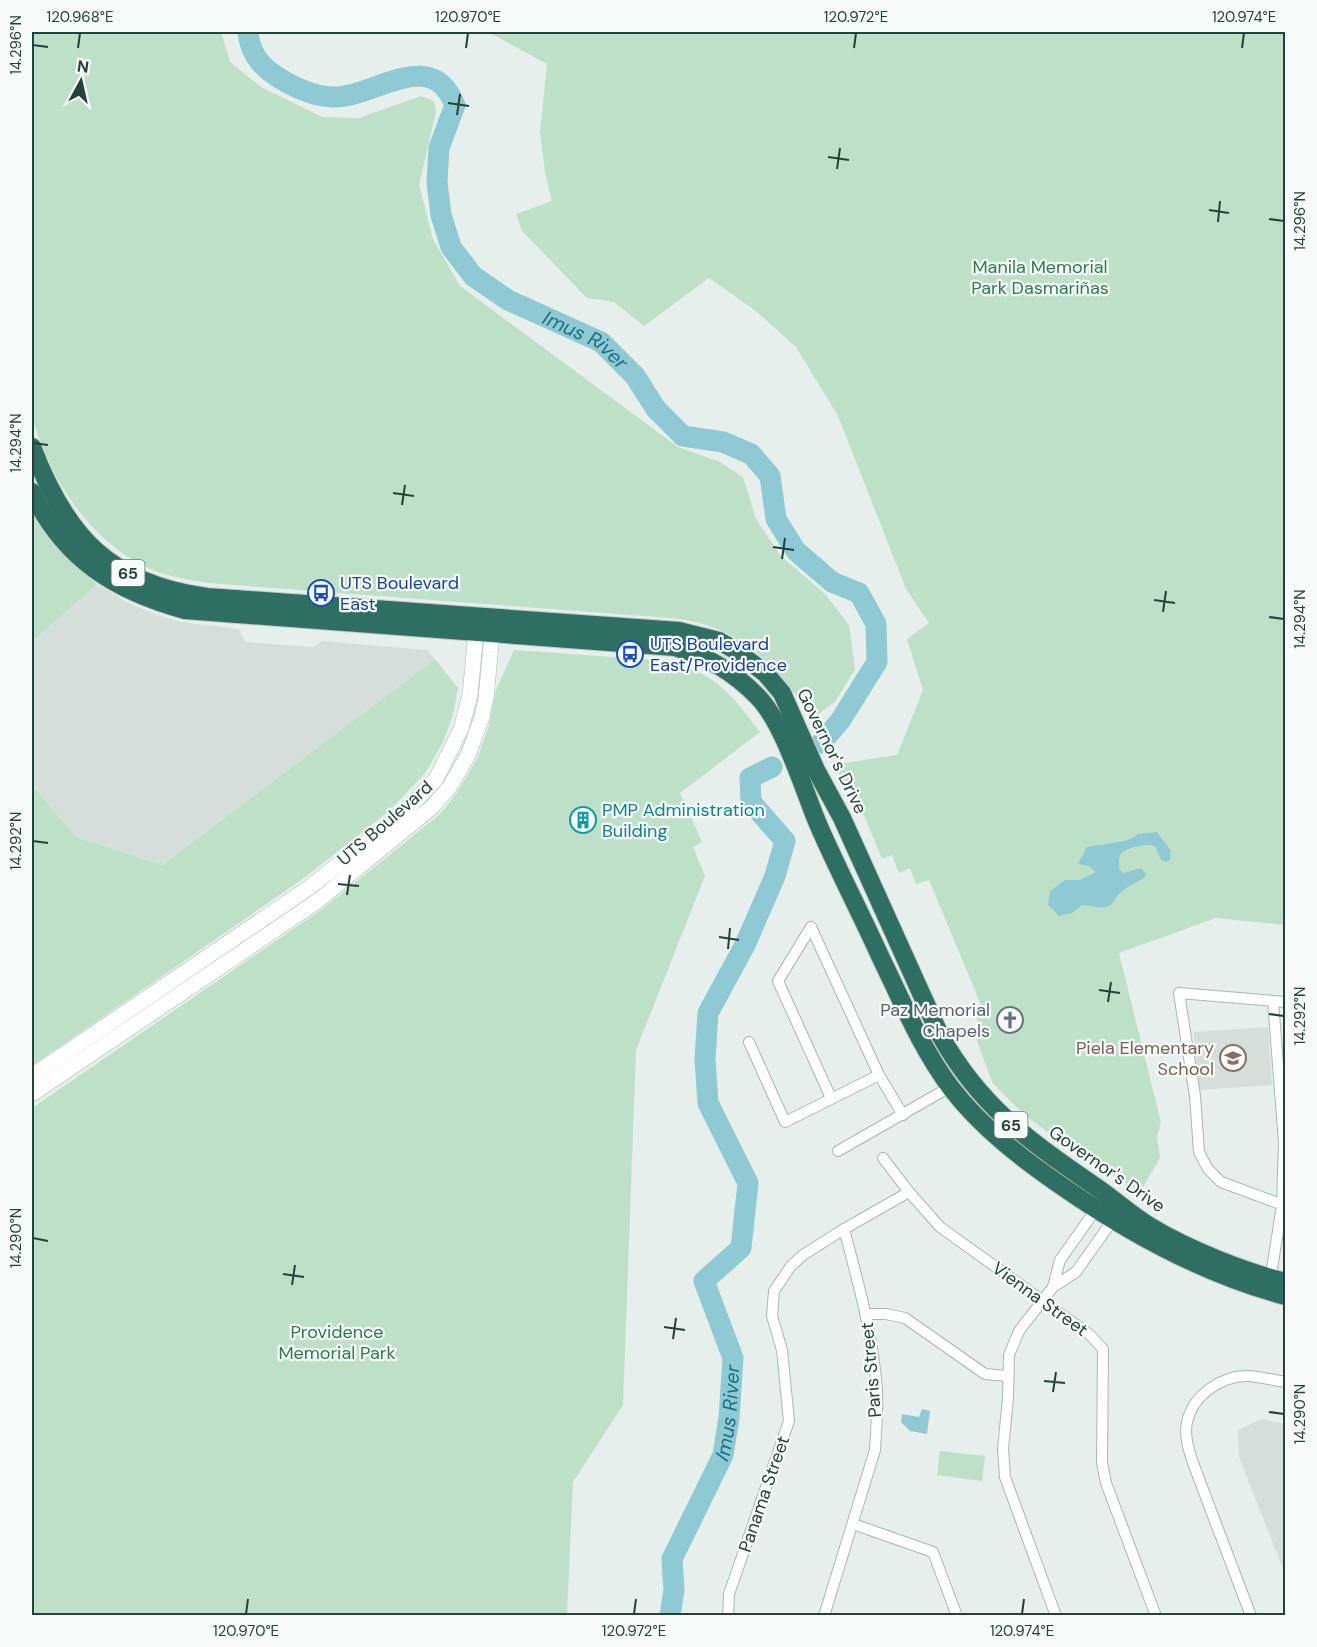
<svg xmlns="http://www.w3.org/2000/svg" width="1317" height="1647" viewBox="0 0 1317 1647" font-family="'DM Sans',sans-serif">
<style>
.built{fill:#d4dfda}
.green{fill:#bfe0c8}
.water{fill:#8ec9d4}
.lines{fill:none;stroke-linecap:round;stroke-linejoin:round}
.river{stroke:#8ec9d4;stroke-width:21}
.street-casing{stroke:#a8b8b2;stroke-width:12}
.secondary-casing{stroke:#a4bbb3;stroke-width:16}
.highway-casing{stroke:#c2cac8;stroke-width:20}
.street{stroke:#fff;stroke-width:10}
.secondary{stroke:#fff;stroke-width:15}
.highway{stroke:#2f6f62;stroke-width:18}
.ticks{fill:none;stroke:#24423a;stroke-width:2}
.labels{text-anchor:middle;stroke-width:4.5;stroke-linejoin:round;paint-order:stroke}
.shield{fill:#f7fbf9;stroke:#637a73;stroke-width:1.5}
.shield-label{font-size:16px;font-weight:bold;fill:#24423a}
.park-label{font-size:18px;fill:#2d7a4b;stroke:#f7fbf9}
.transit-label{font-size:18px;fill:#164399;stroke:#f7fbf9;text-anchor:start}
.street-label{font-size:18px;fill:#24423a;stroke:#f7fbf9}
.culture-label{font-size:18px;fill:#0d838f;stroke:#f7fbf9;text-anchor:start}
.worship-label{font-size:18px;fill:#5b616d;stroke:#f7fbf9;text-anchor:end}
.education-label{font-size:18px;fill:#785e54;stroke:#f7fbf9;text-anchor:end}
.water-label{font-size:20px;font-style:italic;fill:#1c6f80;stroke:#f7fbf9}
.neatline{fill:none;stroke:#24423a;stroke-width:2}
.ticks-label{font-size:15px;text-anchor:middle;fill:#24423a}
</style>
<rect width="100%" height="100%" fill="#e6efeb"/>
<g class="built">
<path d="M97,584L130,604L158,615L181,622L239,629L245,642L314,647L322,641L427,650L435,659L162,865L76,837L32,785V642Z"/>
<path d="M1268,1027L1272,1085L1198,1090L1194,1032Z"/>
<path d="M1262,1419L1285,1424V1574L1239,1457L1238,1430Z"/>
</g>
<g class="green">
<path d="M32,32H221L230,62L261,87L322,117L359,118L421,96L434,101L436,112L419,185L433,239L460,286L678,447L720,462L743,477L756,519L780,555L825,594L849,625L855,669L835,702L813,718C774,666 749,632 682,619L208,583C188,580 165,576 146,567C106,548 72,509 53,470C45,453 38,436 32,419Z"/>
<path d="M488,32H1285V925L1216,918L1119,953L1161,1122L1157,1137L1160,1158L1140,1192L1054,1137L1030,1119L1011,1102L992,1082L975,1035L982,1032L973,1010L982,1007L929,880L916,884L910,868L899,873L892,855L882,859L853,789L831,765L897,755L923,690L907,639L929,623L906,589L838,416L796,347L756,311L709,278L644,326L614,302L587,298L522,231L516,214L552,201L545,172L540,132L547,64Z"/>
<path d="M32,514C51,545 70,561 97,584L32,642Z"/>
<path d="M514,650L668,661C718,675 730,693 760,732L680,793L702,842L693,847L705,876L636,1050L623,1405L573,1482L567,1615H32V1108L324,908L440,814L457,793L478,757L489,726L496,690Z"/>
<path d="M435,659L458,688L453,715L443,742L426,772L390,810L304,878L32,1066V785L76,837L162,865Z"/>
<path d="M940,1451L985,1456L982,1481L937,1475Z"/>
</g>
<g class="water">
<path d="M1157,832L1171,851L1170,860L1166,862L1161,860L1155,846C1147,843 1127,847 1121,854C1118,858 1119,864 1119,869L1123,873L1141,868L1146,874L1144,878C1135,883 1126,887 1119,894C1114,899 1114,905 1106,907C1099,909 1089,905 1082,905L1072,913L1059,916L1048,905L1050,891L1065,880H1079L1096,872L1089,866L1078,864L1087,847C1100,844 1131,843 1138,834Z"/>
<path d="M922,1409L930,1411L927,1434L910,1431L901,1422L902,1414L919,1417Z"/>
</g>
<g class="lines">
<g class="river">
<path id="s1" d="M248,32C250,52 259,65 276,76C293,87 312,96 332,97C373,99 431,44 455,105L439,148L437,182L441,215L451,247L473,276L508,300L601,342L635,376L656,409L683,436L723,442L751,454L770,476L776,519L796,551L832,582L859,593L876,624L877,662L840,721L821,743"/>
<path id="s2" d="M670,1616L674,1590L672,1559L723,1455L729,1418L733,1358L704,1281L741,1248L748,1183L708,1103L705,1059L708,1013L745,945L775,876L785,841L751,802L750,778L772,767"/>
</g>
<defs>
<g id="street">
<path d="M811,927L879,1075L903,1115"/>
<path d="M811,927L778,981L831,1098"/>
<path d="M1286,1002L1179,993L1195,1096L1199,1152L1208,1169L1221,1182L1286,1206"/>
<path d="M749,1042L785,1122L879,1075"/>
<path d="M838,1151L950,1087"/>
<path d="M883,1158L909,1192L940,1227L1089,1334L1103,1349L1102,1463L1106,1483L1156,1616"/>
<path d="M1270,1281L1282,1206L1284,1142L1273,1001"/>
<path d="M1053,1287L1060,1260L1099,1205"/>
<path d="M866,1314H886L905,1318L985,1374L1008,1376"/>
<path d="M853,1524L933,1552L957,1616"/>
<path d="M728,1616L729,1594L789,1421L782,1350L772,1316L774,1291L791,1266L803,1255L844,1229L909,1192"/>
<path d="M824,1616L875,1450C876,1430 878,1410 877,1390C873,1335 858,1282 844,1229"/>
<path d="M1056,1616L1005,1477L1003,1449L1008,1398L1009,1355L1019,1331L1053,1287L1076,1272L1115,1217"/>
<path d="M1251,1616L1193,1463C1189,1451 1184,1436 1187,1422C1193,1395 1222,1375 1249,1376C1261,1377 1273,1380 1286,1382"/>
</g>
<g id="secondary">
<path d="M32,1076L310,887L396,819L420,796L436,779L461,729L470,695L476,633L482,622"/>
<path d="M32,1094L319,900L432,807L449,788L459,771L469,753L482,717L486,698L492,634L487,623"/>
</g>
<g id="highway">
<path d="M32,447C66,536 109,584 207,597L679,631L719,641L735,650L765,673L782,693L816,770L842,818L939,1033C979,1106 1029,1141 1096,1187C1115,1200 1132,1216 1151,1227C1187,1249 1245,1272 1286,1282"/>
<path d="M32,492C64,559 115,591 185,610L675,647C707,656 735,673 758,697C784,724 803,788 818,824C837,868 860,912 880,956C902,1001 921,1048 951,1088C982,1128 1021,1158 1063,1187C1131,1234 1205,1275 1286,1296"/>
</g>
</defs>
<use href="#street" class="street-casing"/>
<use href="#secondary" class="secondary-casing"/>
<use href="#highway" class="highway-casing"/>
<use href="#street" class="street"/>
<use href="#secondary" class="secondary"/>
<use href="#highway" class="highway"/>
</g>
<path class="ticks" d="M33,45L48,47M78,48L80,33M466,48L468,33M854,48L856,33M1242,48L1244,33M448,103L469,106M457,115L460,94M828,157L849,160M837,169L840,148M1209,210L1229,213M1269,219L1284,221M1218,222L1220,201M33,443L48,445M393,493L414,496M402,505L405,485M773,547L794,550M782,559L785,538M1154,600L1175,603M1163,612L1166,591M1269,617L1284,619M33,841L48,843M338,884L359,886M347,895L350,875M719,937L739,940M728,949L730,928M1099,990L1120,993M1108,1002L1111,982M1269,1014L1284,1016M33,1238L48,1241M283,1274L304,1277M292,1285L295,1265M664,1327L685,1330M673,1339L676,1318M1044,1381L1065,1383M1053,1392L1056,1372M1269,1412L1284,1414M246,1614L248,1599M634,1614L636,1599M1022,1614L1024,1599"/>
<defs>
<symbol id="bus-ring" viewBox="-11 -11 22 22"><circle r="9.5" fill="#f7fbf9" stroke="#1a4fb4" stroke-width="1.5"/><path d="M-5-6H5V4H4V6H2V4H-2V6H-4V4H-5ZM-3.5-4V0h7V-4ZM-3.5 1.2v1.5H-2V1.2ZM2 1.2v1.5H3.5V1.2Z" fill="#1a4fb4"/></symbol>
<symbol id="building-ring" viewBox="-11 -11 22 22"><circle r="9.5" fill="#f7fbf9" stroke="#0f9aa8" stroke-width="1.5"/><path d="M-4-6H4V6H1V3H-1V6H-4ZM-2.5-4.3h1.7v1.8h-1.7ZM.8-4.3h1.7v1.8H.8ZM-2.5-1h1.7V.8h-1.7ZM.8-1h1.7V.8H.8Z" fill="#0f9aa8"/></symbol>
<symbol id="church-ring" viewBox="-11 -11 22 22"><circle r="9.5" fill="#f7fbf9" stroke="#6b7280" stroke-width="1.5"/><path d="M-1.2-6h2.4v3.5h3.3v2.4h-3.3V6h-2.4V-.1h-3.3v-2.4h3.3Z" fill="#6b7280"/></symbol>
<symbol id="school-ring" viewBox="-11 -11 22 22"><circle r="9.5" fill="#f7fbf9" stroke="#8d6e63" stroke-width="1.5"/><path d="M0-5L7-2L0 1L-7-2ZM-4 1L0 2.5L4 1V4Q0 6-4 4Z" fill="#8d6e63"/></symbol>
</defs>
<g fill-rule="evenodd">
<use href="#bus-ring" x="306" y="578" width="30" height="30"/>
<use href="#bus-ring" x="615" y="639" width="30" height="30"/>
<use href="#building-ring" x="568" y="805" width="30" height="30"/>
<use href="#church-ring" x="995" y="1005" width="30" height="30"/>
<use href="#school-ring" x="1218" y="1043" width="30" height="30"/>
</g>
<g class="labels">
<g class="shield">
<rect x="111.5" y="560" width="33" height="26" rx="4.5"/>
<rect x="994.5" y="1112" width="33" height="26" rx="4.5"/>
</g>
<g class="shield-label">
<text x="128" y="579">65</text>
<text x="1011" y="1131">65</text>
</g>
<g class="park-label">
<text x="1040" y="273">Manila Memorial<tspan x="1040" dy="21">Park Dasmariñas</tspan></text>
<text x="337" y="1338">Providence<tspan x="337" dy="21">Memorial Park</tspan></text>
</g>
<g class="transit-label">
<text x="340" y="589">UTS Boulevard<tspan x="340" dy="21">East</tspan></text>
<text x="650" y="650">UTS Boulevard<tspan x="650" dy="21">East/Providence</tspan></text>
</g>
<g class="street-label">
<text transform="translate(832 751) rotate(64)" y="6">Governor's Drive</text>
<text transform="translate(385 823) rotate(-41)" y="6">UTS Boulevard</text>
<text transform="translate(1107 1169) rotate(35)" y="6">Governor's Drive</text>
<text transform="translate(1040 1299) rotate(36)" y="6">Vienna Street</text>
<text transform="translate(871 1370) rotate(-95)" y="6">Paris Street</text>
<text transform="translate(764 1494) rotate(-71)" y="6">Panama Street</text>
</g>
<g class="culture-label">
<text x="602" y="816">PMP Administration<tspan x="602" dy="21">Building</tspan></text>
</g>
<g class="worship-label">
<text x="990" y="1016">Paz Memorial<tspan x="990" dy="21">Chapels</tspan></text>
</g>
<g class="education-label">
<text x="1214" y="1054">Piela Elementary<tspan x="1214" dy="21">School</tspan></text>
</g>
<g class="water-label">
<text dy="7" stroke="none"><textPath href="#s1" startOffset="567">Imus River</textPath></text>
<text dy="7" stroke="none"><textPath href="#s2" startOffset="216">Imus River</textPath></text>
</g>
</g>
<rect width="1317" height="1647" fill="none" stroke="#f7fbf9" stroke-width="66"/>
<g transform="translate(81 81) rotate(8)" stroke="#f7fbf9" stroke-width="4.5" paint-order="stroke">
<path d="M0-4.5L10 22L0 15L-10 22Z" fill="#24423a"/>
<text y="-9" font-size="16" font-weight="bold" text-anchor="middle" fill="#24423a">N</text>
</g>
<rect x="33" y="33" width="1251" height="1581" class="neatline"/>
<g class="ticks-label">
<text x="80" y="22">120.968°E</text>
<text x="468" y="22">120.970°E</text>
<text x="856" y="22">120.972°E</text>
<text x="1244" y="22">120.974°E</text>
<text transform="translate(16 45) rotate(-90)" y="5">14.296°N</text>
<text transform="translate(1300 221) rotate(-90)" y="5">14.296°N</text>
<text transform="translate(16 443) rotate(-90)" y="5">14.294°N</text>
<text transform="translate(1300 619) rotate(-90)" y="5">14.294°N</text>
<text transform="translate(16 841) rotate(-90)" y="5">14.292°N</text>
<text transform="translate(1300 1016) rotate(-90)" y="5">14.292°N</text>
<text transform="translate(16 1238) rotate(-90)" y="5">14.290°N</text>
<text transform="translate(1300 1414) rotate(-90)" y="5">14.290°N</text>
<text x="246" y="1636">120.970°E</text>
<text x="634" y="1636">120.972°E</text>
<text x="1022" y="1636">120.974°E</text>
</g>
</svg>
